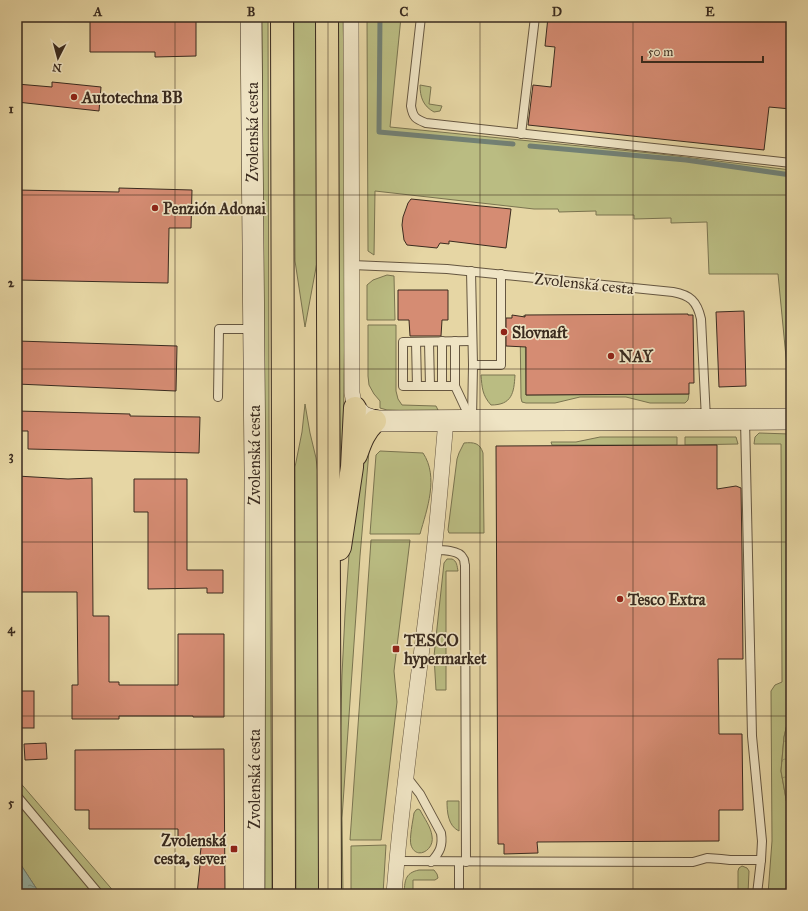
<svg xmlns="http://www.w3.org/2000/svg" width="808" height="911" viewBox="0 0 808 911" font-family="'IM FELL Great Primer',serif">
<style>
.green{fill:#babc82;stroke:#7a7450}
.forest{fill:url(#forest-crowns);stroke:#7a7450}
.water{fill:url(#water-ripples);stroke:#728074}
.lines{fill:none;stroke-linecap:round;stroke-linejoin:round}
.stream{stroke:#728074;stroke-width:5}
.building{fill:#d58c73;stroke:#3a2b1f}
.lane-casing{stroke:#655640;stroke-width:10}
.street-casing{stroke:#655640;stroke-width:16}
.secondary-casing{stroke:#3a2b1f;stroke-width:22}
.highway-casing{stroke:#3a2b1f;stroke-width:24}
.lane{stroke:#efe4c4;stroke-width:8}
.street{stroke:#efe4c4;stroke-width:15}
.secondary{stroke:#efe4c4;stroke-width:21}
.highway{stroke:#e6d6a4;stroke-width:22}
.grid{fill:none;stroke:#3a2b1f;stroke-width:1;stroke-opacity:0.55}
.poi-dot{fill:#8f2418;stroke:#efe4c4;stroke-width:1.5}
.labels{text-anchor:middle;stroke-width:3.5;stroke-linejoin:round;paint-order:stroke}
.poi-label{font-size:16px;font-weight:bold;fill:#3a2b1f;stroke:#efe4c4;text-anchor:start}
.street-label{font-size:16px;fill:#3a2b1f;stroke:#efe4c4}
.neatline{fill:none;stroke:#3a2b1f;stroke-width:1.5}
.grid-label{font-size:13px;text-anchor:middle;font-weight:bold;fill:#3a2b1f}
</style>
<defs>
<pattern id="forest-crowns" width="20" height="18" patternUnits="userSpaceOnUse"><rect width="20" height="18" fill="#babc82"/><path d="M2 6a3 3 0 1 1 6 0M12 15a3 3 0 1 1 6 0" fill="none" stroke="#98996a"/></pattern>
<pattern id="water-ripples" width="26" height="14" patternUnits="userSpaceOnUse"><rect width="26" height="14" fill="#97b8ac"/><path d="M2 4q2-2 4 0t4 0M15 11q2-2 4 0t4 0" fill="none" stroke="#7c968b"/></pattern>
</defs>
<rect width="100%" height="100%" fill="#e6d6a4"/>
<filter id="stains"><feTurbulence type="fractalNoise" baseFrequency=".005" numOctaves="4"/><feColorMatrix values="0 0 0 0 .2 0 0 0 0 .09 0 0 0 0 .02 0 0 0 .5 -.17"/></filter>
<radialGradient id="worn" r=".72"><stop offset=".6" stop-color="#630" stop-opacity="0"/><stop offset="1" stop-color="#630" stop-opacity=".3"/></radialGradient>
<g class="green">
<path d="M262,17H268L269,422L272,894H265V748Z"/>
<path d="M294,17H316L317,262L305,327L295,261Z"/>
<path d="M338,17H343C346,136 347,256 344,375C344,414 342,452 341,491L339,377Z"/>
<path d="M367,17H401L390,127L660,154L791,170V409L778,274H709L707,222L671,223V218L634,219V215H596V211L559,212L558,209H534L375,191L374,255L368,251Z"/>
<path d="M420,85L431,87L429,104L442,106L440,111L434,112C423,106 420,97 420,85Z"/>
<path d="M387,275L394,276L395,320H367V285L373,280Z"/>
<path d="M525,315L526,395L689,394L688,400L685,403H650L626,397H580L555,403H526L522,402L521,398L520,323V318Z"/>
<path d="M368,325H396V391L398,399L402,405L436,406L439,412L387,410L380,408V401L374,394L369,385L368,376Z"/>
<path d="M481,375H515C514,393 512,405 491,405C482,395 482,387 481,375Z"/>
<path d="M305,404L310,433L316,458L318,474L319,894H296L295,467L302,432Z"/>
<path d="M759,433L790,434L787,453L791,534V707L784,737L781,771L788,810L791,837V894H768L772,841L771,691L775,685L782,682L781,444H754L755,437Z"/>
<path d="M600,437H677V445H552L551,442H576Z"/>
<path d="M685,437H736L738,444L685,445Z"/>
<path d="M464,443C474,442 480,443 483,453L484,533H449L448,530L457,459L459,453Z"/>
<path d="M369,451L360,556L342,818L343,894H340V747L342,675L345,614L349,554L360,469Z"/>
<path d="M380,451L423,453C439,477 427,509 420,534H370L376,455Z"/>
<path d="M371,540H410L394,671L397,702L381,840H350Z"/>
<path d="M447,559H452C457,561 457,566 458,571H446V690H436L434,656L444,563Z"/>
<path d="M17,779L116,894H40L21,865L17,861Z"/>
<path d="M447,801H459V831C448,826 447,812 447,801Z"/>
<path d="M418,809L420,810C424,818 431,827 432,836C435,850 416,861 411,845C409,839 413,820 414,813L416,810Z"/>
<path d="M386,845L383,894H351V846Z"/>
<path d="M742,866L747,868L749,871L748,894H738V871L739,868Z"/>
<path d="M419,870H434L437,874L438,878L435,880H413V894H404C405,882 404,873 419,870Z"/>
</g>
<g class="forest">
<path d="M790,434H791V534L787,453Z"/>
<path d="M791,707V837L788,810L781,771L784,737Z"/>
</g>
<path class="water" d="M17,861L21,865L40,894H17Z"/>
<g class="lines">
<g class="stream">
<path d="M380,17L379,132L513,144"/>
<path d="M530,146L686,160L791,175"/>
</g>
</g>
<g class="building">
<path d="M90,17H196V56L155,57V52H90Z"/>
<path d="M548,17H791V109L769,107L764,150L528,125L533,85L551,87L555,47L545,46Z"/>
<path d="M52,82L101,87L99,111L17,102V84L52,87Z"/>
<path d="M119,188L192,190L191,228H169L168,283L17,280V190L119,192Z"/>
<path d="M411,199L511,209L506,248L449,241V244L440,243L437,248L407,245L404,240L402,225L403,217L408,203Z"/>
<path d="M398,290H448V320H442L441,336H410L409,320H398Z"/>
<path d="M744,311L746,386L719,387L716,312Z"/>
<path d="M688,314V315H693L694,383H689V394L526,395V347L506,346V318H512V315L525,317V315Z"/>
<path d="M17,341L177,346L176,391L17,384Z"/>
<path d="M17,411L130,414V416L200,417L199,453L28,449V431H17Z"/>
<path d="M717,445V489L736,486L741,488L742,550L743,659H718L719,734H742L743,810H719V841L537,842L538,853L504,854V844H498L496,446Z"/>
<path d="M17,476L68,479L92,478L93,616H109V682H119V685H178V634H224V717H193V716H119V719H72V685H78L77,592H17Z"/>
<path d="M134,479H187V570H223V593H207V588L148,589V512H134Z"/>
<rect x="17" y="691" width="17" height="37"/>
<path d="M46,743L47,759L25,760L24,744Z"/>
<path d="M224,749L225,894H197L201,856H200L202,840H178V829H89V810H75V750Z"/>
</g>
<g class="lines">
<defs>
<g id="lane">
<path d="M421,17L411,106C413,118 416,119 426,123L791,163"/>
<path d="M521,134L535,17"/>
<path d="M352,265L447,269L673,292C690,295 697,301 701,319L706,419"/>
<path d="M471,271L473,365L472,420"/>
<path d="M442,341V386"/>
<path d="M455,341V386L470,418"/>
<path d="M416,342L417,386"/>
<path d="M429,342L430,386"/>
<path d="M473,365H501V274"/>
<path d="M455,386H403V342L472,341"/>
<path d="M218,397L219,329H253"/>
<path d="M745,420L752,736L762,841L761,860L757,894"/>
<path d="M434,550C442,550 459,550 463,558C465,560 464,563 465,565L466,862"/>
<path d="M406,776L420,794L441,833C443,846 440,852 431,862"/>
<path d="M17,796L99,894"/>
<path d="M396,861L693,862L707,858L721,859L730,860H761"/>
<path d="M459,894V862"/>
</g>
<g id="street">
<path d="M351,17L352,393L355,408"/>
<path d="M394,894C403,779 421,665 434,551C439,508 442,464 446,421"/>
</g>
<g id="secondary">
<path d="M251,17L255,473L254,894"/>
<path d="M359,413L363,417L375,421L791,419"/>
</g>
<g id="highway">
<path d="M282,17L284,894"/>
<path d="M327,17L330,894"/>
<path d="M356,455C361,441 364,432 375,421"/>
<path d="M339,549L340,547L352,467L355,408"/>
</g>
</defs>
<use href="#lane" class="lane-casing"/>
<use href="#street" class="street-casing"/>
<use href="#secondary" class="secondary-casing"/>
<use href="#highway" class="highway-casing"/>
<use href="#lane" class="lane"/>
<use href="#street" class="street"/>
<use href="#secondary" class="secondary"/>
<use href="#highway" class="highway"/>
</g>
<path class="grid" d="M175,17V894M328,17V894M480,17V894M633,17V894M17,195H791M17,369H791M17,542H791M17,716H791"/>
<g class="poi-dot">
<circle cx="74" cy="97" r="4"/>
<circle cx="155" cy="208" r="4"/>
<circle cx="504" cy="332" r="4"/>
<circle cx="611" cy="356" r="4"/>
<circle cx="620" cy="599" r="4"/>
<rect x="392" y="645" width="8" height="8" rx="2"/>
<rect x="230" y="845" width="8" height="8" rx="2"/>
</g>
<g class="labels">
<g class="poi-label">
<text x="82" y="103">Autotechna BB</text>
<text x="163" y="214">Penzión Adonai</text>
<text x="512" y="338">Slovnaft</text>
<text x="619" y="362">NAY</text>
<text x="628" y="605">Tesco Extra</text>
<text x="404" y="646">TESCO<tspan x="404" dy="18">hypermarket</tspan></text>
<text x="226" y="846" text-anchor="end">Zvolenská<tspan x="226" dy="18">cesta, sever</tspan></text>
</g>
<g class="street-label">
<text transform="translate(252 132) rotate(-90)" y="6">Zvolenská cesta</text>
<text transform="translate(584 283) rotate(6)" y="6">Zvolenská cesta</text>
<text transform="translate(254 455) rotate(-90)" y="6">Zvolenská cesta</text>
<text transform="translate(254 779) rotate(-90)" y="6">Zvolenská cesta</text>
</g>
</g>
<rect width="808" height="911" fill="none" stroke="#e6d6a4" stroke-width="44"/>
<g transform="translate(58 58) rotate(186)" stroke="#efe4c4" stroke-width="3" paint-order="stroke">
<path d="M0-3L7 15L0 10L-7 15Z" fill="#3a2b1f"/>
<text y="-6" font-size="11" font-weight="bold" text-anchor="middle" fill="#3a2b1f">N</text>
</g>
<path d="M642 56v6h121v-6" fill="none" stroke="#3a2b1f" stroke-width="2"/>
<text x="648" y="56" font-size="12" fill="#3a2b1f" stroke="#efe4c4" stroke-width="3" paint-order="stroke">50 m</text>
<rect x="22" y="22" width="764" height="867" class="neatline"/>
<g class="grid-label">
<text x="98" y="16">A</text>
<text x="251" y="16">B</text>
<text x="404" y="16">C</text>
<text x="557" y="16">D</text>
<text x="710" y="16">E</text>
<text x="11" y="113">1</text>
<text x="11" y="287">2</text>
<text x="11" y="460">3</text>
<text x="11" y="633">4</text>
<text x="11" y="807">5</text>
</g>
<rect width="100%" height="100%" filter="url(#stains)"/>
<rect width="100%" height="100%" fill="url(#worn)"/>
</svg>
